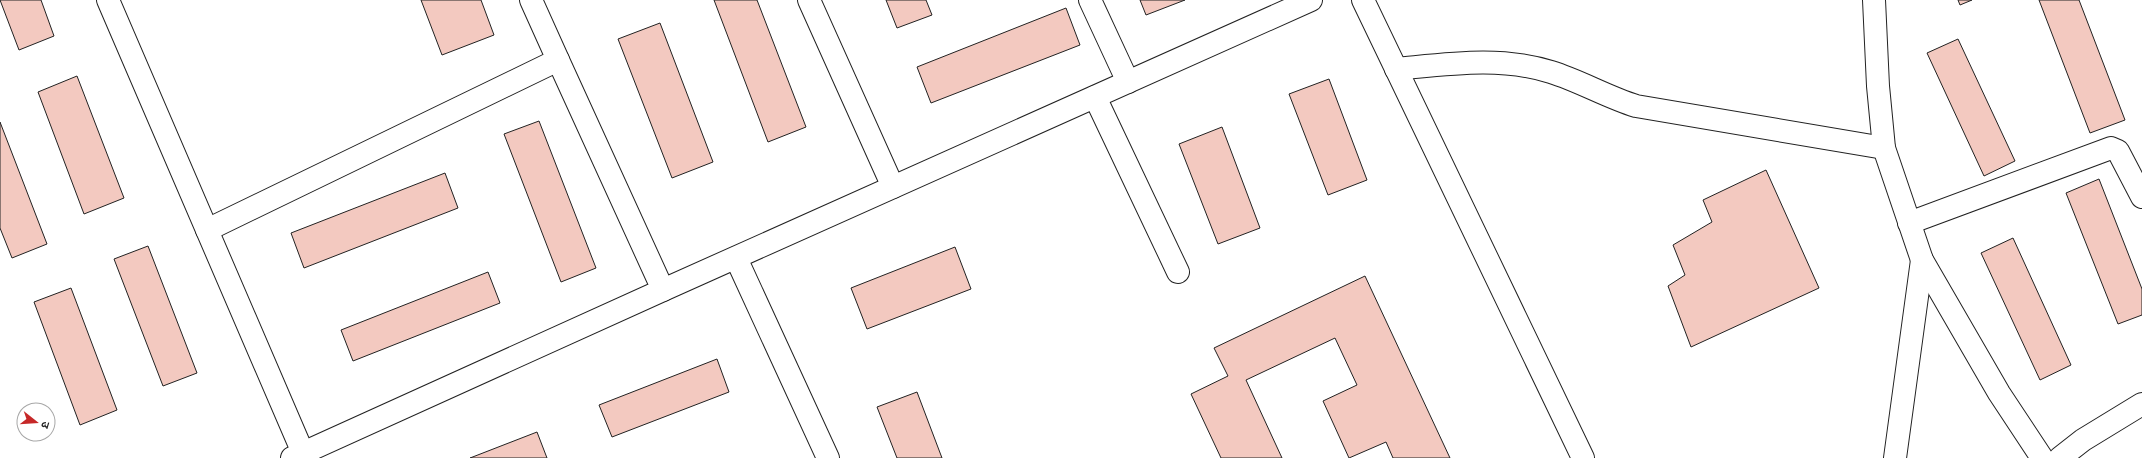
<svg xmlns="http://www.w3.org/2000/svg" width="2142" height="458" viewBox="0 0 2142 458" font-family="Jost,'Noto Sans Devanagari',sans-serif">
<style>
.building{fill:#f3c9c0;stroke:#222}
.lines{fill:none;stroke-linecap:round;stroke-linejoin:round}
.minor-casing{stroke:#222;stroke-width:24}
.minor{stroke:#fff;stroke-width:22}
</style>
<rect width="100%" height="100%" fill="#fff"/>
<g class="building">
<path d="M0,0H41L54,36L19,50Z"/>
<path d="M421,0H481L494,35L442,55Z"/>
<path d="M714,0H757L806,127L768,142Z"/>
<path d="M886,0H926L932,15L897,28Z"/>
<path d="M1140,0H1185L1146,15Z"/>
<path d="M1958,0H1972L1960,5Z"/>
<path d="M2039,0H2079L2125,120L2090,133Z"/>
<path d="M1066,8L1080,45L931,103L917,67Z"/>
<path d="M660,23L713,162L672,178L618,39Z"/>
<path d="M1958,39L2015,161L1984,176L1927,53Z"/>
<path d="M77,76L124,198L84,214L38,92Z"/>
<path d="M1329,79L1367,180L1328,195L1289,94Z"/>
<path d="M539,121L596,268L561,282L504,134Z"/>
<path d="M0,122L47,244L12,258L0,228Z"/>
<path d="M1222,127L1260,228L1218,244L1179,144Z"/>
<path d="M1766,170L1819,288L1691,347L1668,286L1685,275L1673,245L1712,222L1703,200Z"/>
<path d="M445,173L458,208L304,268L291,233Z"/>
<path d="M2099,179L2142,289V315L2118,324L2066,193Z"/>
<path d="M2013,238L2071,365L2040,380L1981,253Z"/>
<path d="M148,246L197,373L163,386L114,259Z"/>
<path d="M955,247L971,289L867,329L851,288Z"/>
<path d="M488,272L500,303L353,361L341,330Z"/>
<path d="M1365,276L1450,458H1393L1386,442L1349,458L1323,401L1357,385L1335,338L1246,380L1282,458H1221L1191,394L1228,376L1214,348Z"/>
<path d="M71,288L117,410L80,425L34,302Z"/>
<path d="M717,359L729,392L612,437L599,405Z"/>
<path d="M917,392L942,458H897L877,407Z"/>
<path d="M537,432L547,458H470Z"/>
</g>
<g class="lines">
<defs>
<g id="minor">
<path d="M108,0L303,453L292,458"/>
<path d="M809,0L893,187"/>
<path d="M1090,0L1128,82"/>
<path d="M1363,0L1583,458"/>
<path d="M1874,0L1878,86L1884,148L1922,260L1999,393L2042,458"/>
<path d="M1396,69C1449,64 1500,56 1551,72C1580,81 1607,97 1636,106L1884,148"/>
<path d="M1095,97L1178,272"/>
<path d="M1909,223L2111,148L2118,151L2142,197"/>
<path d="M207,230L558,60L531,0"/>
<path d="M736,258L828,458"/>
<path d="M663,290L1311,0"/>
<path d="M303,453L663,290L558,60"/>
<path d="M1895,458L1922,260"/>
<path d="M2060,458L2083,440L2142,404"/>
</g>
</defs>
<use href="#minor" class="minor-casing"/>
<use href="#minor" class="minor"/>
</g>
<g transform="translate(36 422) rotate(107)"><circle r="19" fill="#ffffff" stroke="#a7a7a7"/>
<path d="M0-3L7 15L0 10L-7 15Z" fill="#c62828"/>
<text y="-6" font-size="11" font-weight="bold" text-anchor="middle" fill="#222222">उ</text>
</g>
</svg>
